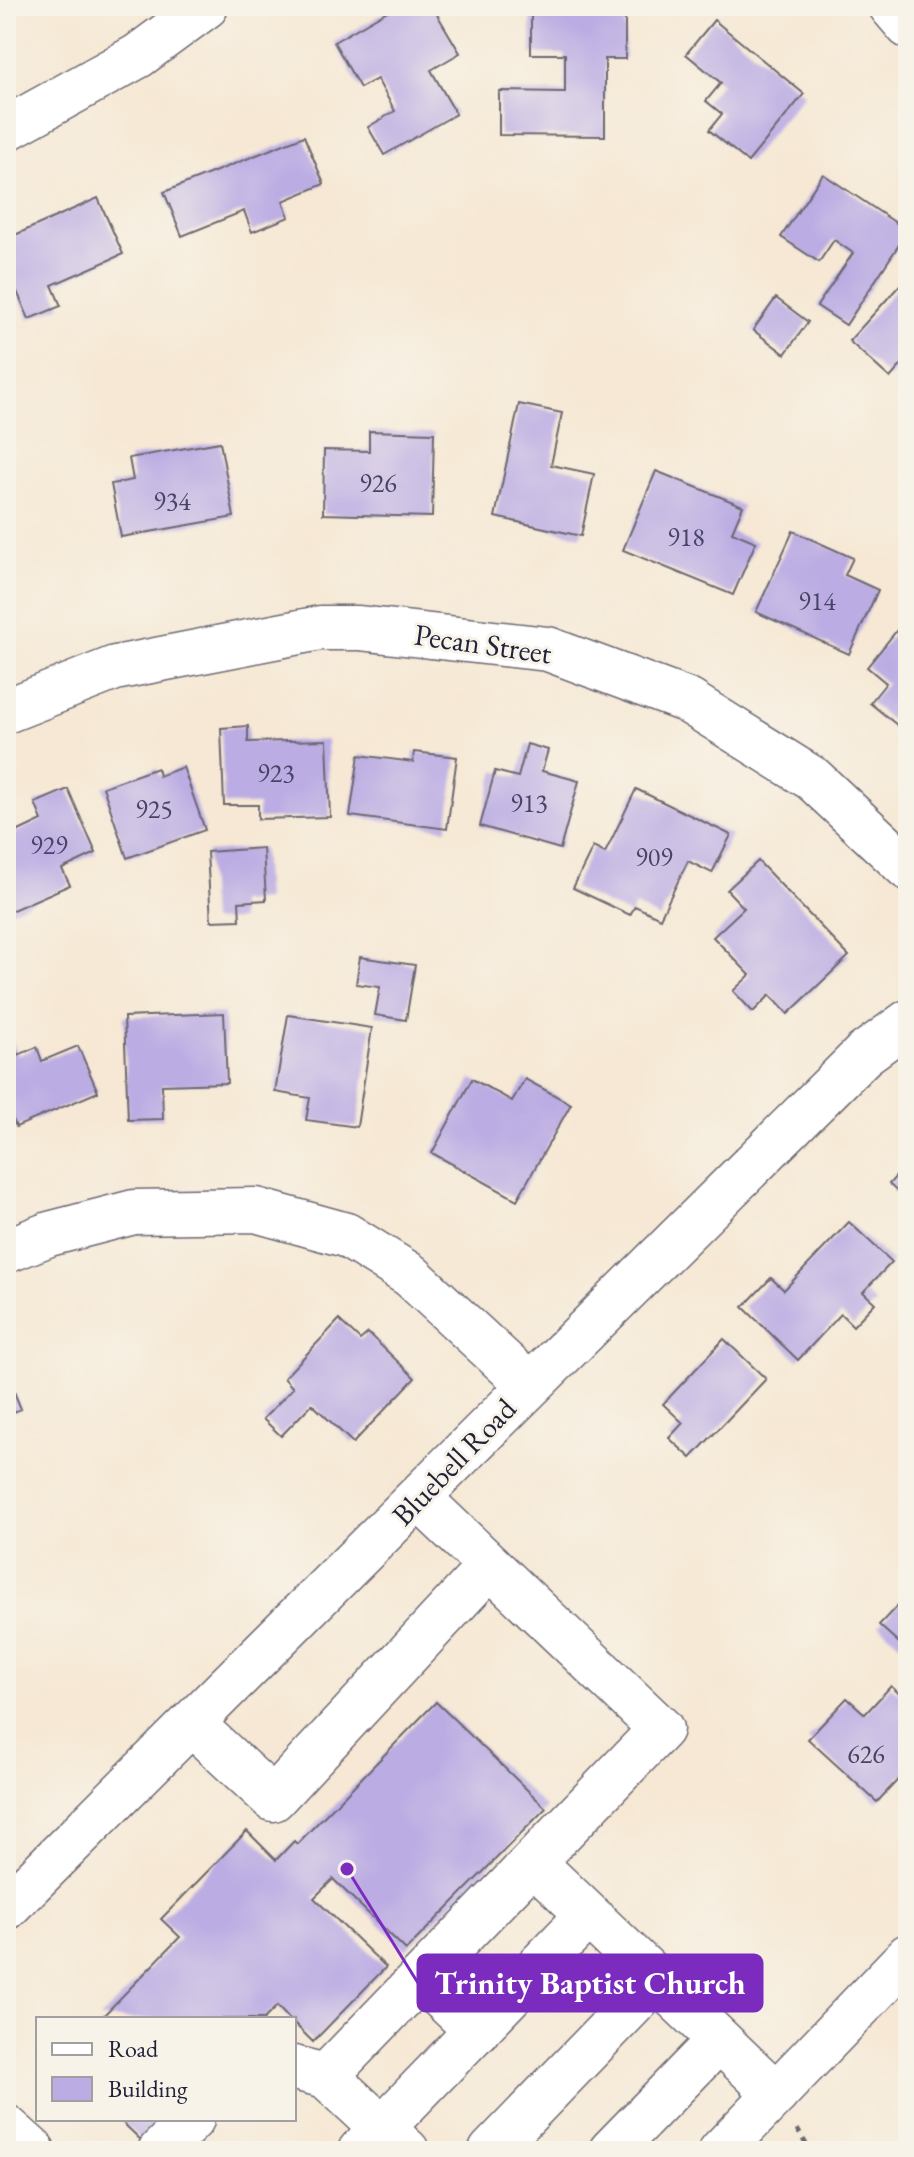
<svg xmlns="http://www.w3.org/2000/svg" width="914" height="2157" viewBox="0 0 914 2157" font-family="'EB Garamond',serif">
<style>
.building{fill:#bbace3}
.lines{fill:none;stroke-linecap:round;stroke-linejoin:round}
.minor-casing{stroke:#6c6771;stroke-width:47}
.path{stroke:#6c6771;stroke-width:5;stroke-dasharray:6 6;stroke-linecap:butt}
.minor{stroke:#fff;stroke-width:44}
.labels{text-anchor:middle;stroke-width:6;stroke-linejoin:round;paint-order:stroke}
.number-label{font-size:26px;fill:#484465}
.street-label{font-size:30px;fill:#22223b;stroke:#f7f3e8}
.leader{fill:none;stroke:#7b2cbf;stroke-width:3}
.callout-dot{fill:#7b2cbf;stroke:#f7f3e8;stroke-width:3}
.callout{fill:#7b2cbf;stroke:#7b2cbf;stroke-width:3}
.callout-label{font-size:32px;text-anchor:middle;font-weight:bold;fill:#fff}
</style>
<rect width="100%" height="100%" fill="#f7f3e8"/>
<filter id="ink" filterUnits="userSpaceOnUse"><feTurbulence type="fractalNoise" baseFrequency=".0125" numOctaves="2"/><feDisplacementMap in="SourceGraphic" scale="16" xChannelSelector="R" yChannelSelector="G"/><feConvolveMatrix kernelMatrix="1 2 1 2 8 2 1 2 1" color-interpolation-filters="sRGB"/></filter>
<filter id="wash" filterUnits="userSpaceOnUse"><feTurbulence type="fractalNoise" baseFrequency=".006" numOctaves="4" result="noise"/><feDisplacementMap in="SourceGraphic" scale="32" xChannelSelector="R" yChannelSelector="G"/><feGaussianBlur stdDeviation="1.8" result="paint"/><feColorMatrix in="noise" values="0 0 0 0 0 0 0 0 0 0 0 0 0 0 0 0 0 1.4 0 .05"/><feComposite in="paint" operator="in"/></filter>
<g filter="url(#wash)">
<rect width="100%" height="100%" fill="#f6e8d4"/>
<g id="blocks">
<g class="building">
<path d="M396,6H432L460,53L431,70L456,114L384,155L368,127L395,111L377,79L360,88L334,42Z"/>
<path d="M531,6H625V59H605V136L499,135V91L565,92V54H531Z"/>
<path d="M714,20L804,94L748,162L709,130L722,114L706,101L721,83L686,54Z"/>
<path d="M304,136L324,184L283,201L289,217L252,232L244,211L182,236L164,192Z"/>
<path d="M823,174L908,231L846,325L817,306L853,253L834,240L819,262L781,237Z"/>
<path d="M98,198L123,254L52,285L61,306L29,319L16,289L6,293V239Z"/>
<path d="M899,286L908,294V364L905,361L890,378L849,341Z"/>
<path d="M776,298L808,322L785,354L753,330Z"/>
<path d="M519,404L562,413L551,465L594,474L581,536L495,517Z"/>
<path d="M369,431L434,433L432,517L323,514L324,450L369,451Z"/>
<path d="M220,442L234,517L121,537L111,484L133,480L129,458Z"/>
<path d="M656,471L743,506L732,532L756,542L733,595L623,550Z"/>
<path d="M793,531L853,558L845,575L878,590L849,654L756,612Z"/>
<path d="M905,620L908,622V734L870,703L886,683L867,667Z"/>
<path d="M248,726V742L327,740L330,817L258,819V805H224L221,728Z"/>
<path d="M527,744L548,750L542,771L579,781L560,849L480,826L495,771L518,777Z"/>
<path d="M414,752L457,757L447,829L350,816L359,755L413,762Z"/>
<path d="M183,767L205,830L127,858L103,787L157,768L159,776Z"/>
<path d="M68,789L96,853L62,869L70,885L6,913V837L42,820L35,803Z"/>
<path d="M636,789L731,835L712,873L688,861L660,918L635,906L630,915L573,888L593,847L605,853Z"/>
<path d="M263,848L266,900L239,902L240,920L211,921L207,852Z"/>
<path d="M758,861L849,956L788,1014L770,995L753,1012L733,991L750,975L713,937L744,908L727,890Z"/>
<path d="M360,957L415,965L406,1020L375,1015L380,987L356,984Z"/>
<path d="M224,1013L227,1083L162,1085L163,1119L128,1120L124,1017Z"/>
<path d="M288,1015L372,1028L357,1127L306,1120L310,1098L275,1092Z"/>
<path d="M6,1027L18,1055L37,1047L42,1061L78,1046L98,1092L16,1127L6,1103Z"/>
<path d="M472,1079L512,1101L525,1079L571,1104L517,1200L432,1153Z"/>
<path d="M908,1163V1202L889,1184Z"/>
<path d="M849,1222L892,1262L863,1292L875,1303L853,1326L841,1314L798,1360L743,1307L771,1278L784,1290Z"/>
<path d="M339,1320L360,1340L368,1333L415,1378L353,1443L312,1404L281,1436L263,1419L293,1388L284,1378Z"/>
<path d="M724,1339L766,1379L691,1458L669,1438L683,1423L663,1404Z"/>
<path d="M6,1372L21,1409L6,1415Z"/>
<path d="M908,1594V1651L879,1625Z"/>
<path d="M891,1686L908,1702V1769L877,1802L808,1739L847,1698L865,1714Z"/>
<path d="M436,1702L546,1808L406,1950L333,1879L314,1898L386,1967L313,2042L294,2023V2019H289L277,2006L264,2019H100L180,1937L161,1919L247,1831L276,1860L294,1841L297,1844Z"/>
<path d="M119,2119H167L144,2143Z"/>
</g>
</g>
</g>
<g filter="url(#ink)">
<use href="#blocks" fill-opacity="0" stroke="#6c6771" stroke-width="2"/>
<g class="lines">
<defs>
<g id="minor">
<path d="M891,6L908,26"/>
<path d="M6,129L138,56L206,6"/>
<path d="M6,711L115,668L320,628H359L548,649L688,701L813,779L908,868"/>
<path d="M6,1251L49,1234L134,1212L256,1210L346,1235L410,1275L528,1384"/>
<path d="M192,1724L273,1799L490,1566"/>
<path d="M533,1862L776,2094"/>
<path d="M6,1908C293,1624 576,1337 864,1054L908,1022"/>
<path d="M421,1978L477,2031"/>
<path d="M294,2068L326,2076L407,2151"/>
<path d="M326,2076L661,1729L420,1499"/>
<path d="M6,2127L33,2151"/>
<path d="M160,2151L192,2119"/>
<path d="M360,2151L588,1915"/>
<path d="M491,2151L656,1980"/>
<path d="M611,2151L719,2040"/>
<path d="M721,2151L908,1956"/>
</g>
</defs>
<use href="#minor" class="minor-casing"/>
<path class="path" d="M797,2129L810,2151"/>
<use href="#minor" class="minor"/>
</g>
</g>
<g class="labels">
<g class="number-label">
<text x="378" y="492">926</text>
<text x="172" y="510">934</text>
<text x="686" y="546">918</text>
<text x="817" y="610">914</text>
<text x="276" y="782">923</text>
<text x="529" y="812">913</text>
<text x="154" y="818">925</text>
<text x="49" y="854">929</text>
<text x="654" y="866">909</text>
<text x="866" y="1763">626</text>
</g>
<g class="street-label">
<text transform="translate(483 644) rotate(8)" y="10">Pecan Street</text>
<text transform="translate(454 1462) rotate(-46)" y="10">Bluebell Road</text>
</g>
</g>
<path class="leader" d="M347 1869L418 1983"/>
<circle class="callout-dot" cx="347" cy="1869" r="8"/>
<rect class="callout" x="418" y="1955" width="344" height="56" rx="8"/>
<g class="callout-label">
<text x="590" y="1994">Trinity Baptist Church</text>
</g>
<rect width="914" height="2157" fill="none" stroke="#f7f3e8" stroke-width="32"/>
<rect x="36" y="2017" width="260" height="104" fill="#f7f3e8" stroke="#a29fa3" stroke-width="2"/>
<rect x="52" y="2043" width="40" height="12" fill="#ffffff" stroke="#a29fa3" stroke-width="2"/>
<text x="108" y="2057" font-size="24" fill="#22223b">Road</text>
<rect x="52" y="2077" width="40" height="24" fill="#bbace3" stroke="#a29fa3" stroke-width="2"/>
<text x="108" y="2097" font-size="24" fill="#22223b">Building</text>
</svg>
